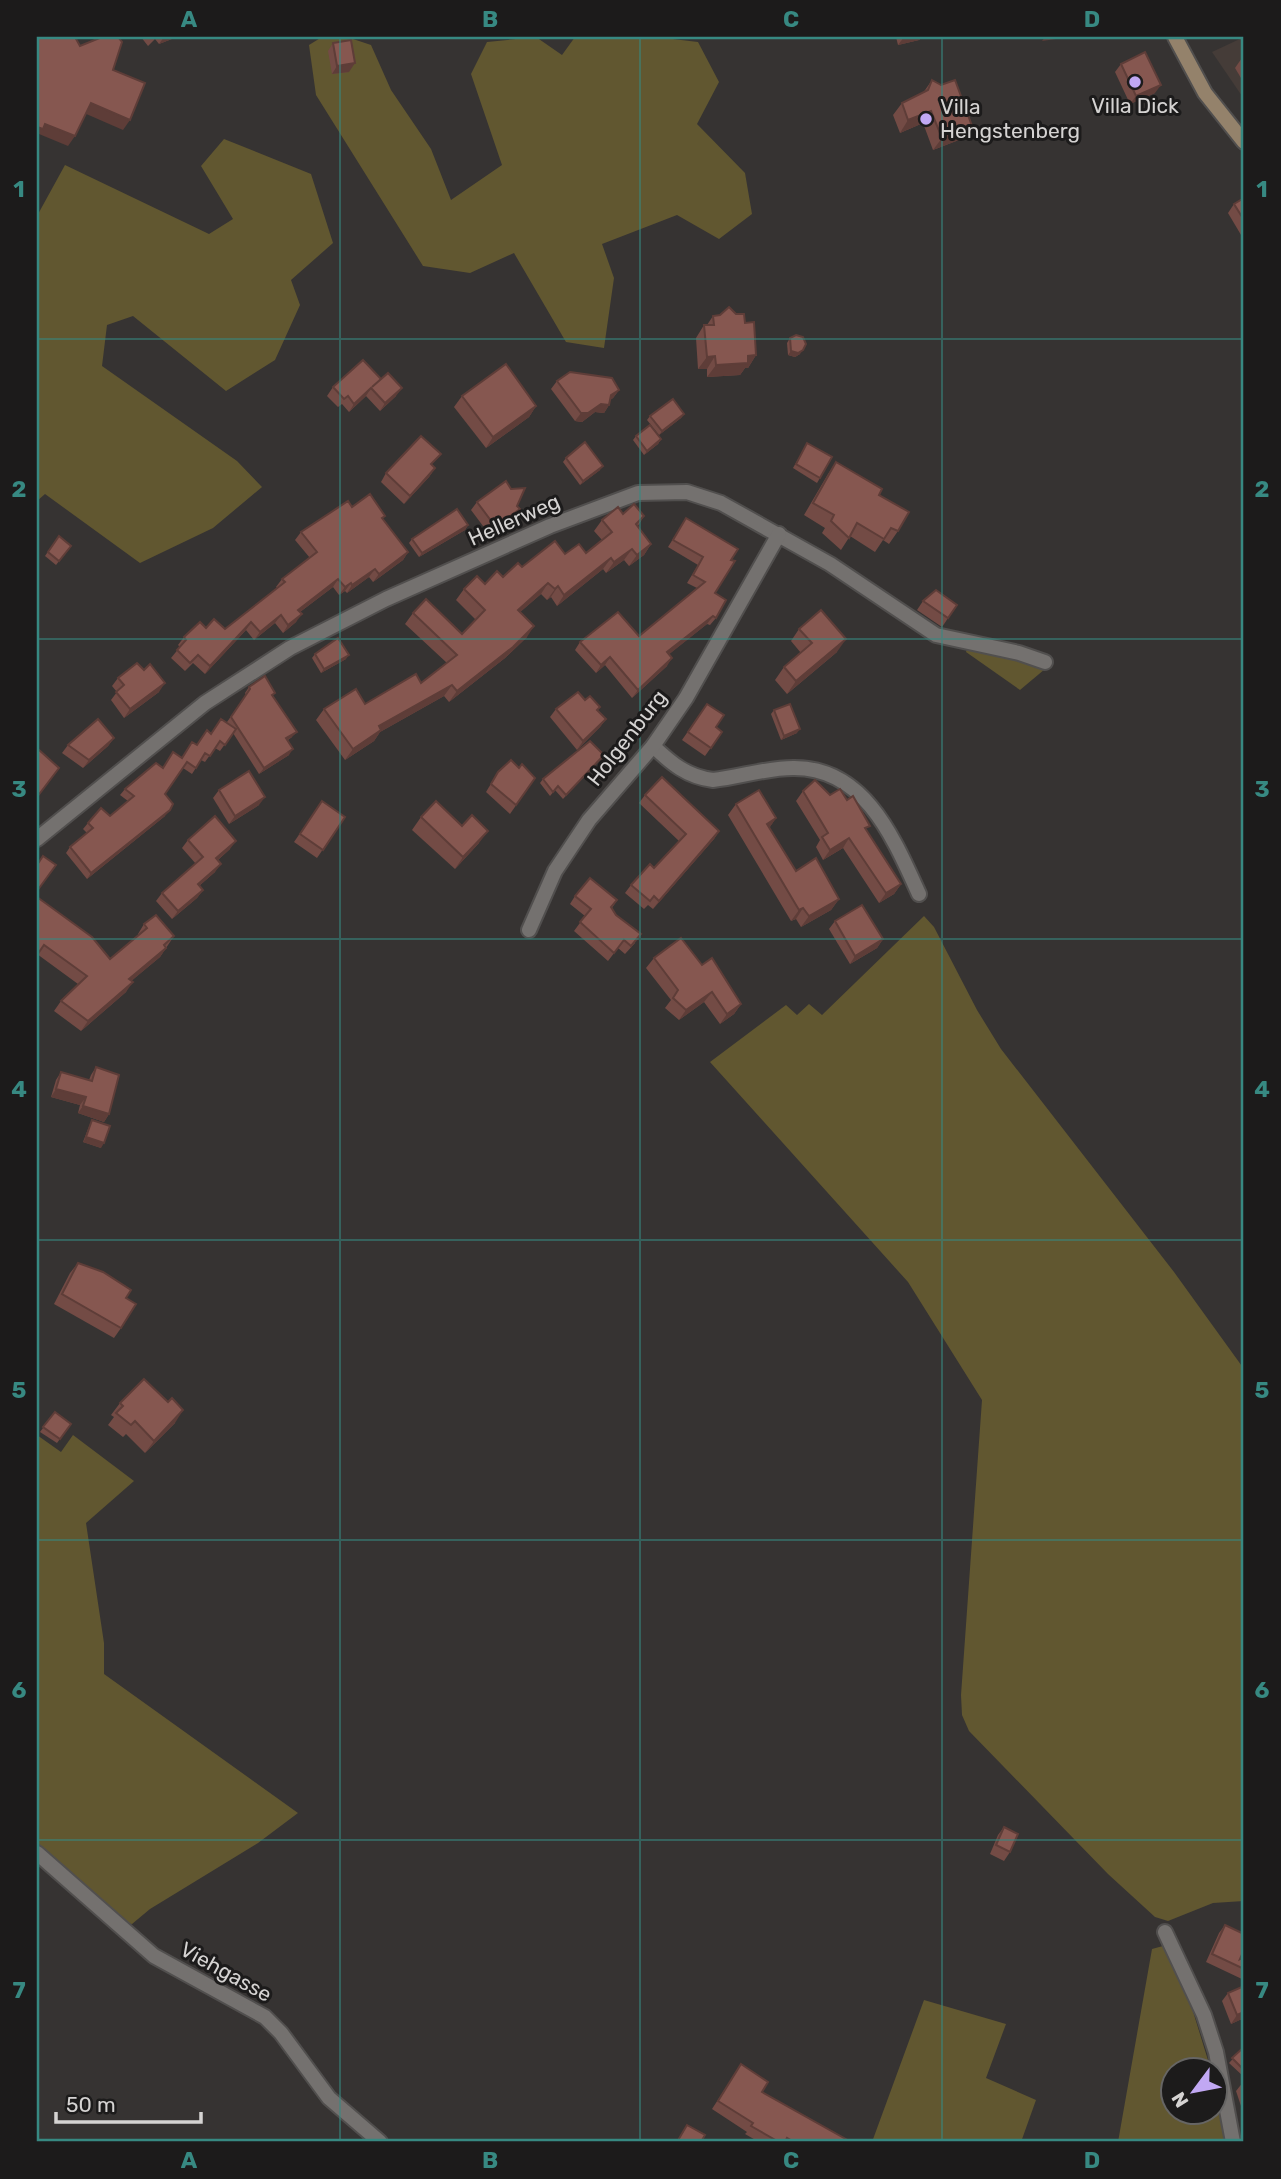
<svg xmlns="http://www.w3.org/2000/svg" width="1281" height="2179" viewBox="0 0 1281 2179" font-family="Rubik,sans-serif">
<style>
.built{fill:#453c38}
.green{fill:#615730}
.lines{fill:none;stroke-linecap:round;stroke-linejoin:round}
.street-casing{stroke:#514f4e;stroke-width:18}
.secondary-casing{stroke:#514f4e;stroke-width:18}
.street{stroke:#74716f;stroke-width:14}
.secondary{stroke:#94826b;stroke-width:14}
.wall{fill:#734b45}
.shaded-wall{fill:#5e3d38}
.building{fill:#865750;stroke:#5e3d38;stroke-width:2}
.grid{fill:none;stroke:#378982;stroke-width:2;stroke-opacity:0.55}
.poi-dot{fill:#c1a8f3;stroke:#1c1b1b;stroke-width:2.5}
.labels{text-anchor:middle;stroke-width:6;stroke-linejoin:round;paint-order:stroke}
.poi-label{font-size:21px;fill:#d5d3d2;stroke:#1c1b1b}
.street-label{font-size:21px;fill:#d5d3d2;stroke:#1c1b1b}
.neatline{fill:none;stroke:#378982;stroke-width:2.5}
.grid-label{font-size:23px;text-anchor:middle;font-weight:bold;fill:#378982}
</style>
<rect width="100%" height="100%" fill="#363332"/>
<path class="built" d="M1244,37V99L1212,52Z"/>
<g class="green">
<path d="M322,37H347L371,45L391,90L431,149L451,200L502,165L471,74L487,42L536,37L562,55L575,37H656L698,42L719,82L697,124L745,173L752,214L719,239L677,215L602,244L614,278L604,348L566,342L514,253L470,273L423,266L316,95L309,45Z"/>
<path d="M224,139L311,174L333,243L291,280L300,305L275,360L226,391L133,316L107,325L102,366L237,461L262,487L213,528L140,563L45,494L37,501V216L65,165L209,234L233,219L201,166Z"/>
<path d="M968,646L1045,669L1020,690L966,652Z"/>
<path d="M924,916L934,927L977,1010L1001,1049L1174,1272L1244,1369V1901L1213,1903L1168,1921L1155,1917L1108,1874L969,1731L962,1715L961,1695L982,1400L908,1282L710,1062L786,1005L797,1015L809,1004L822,1015Z"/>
<path d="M37,1435L61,1452L73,1435L134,1481L86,1523L104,1643V1674L298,1813L258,1843L150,1909L132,1924L120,1922L37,1846Z"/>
<path d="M1163,1946L1188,1995L1211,2070H1172V2112H1214L1215,2087L1226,2142H1118L1152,1949Z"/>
<path d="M924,2000L1006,2024L986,2078L1036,2100L1021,2142H872Z"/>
</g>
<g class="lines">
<defs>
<g id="street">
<path d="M653,746C671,763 687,777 713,780C740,777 766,768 793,768C865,767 894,839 919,894"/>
<path d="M37,839L205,703L290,648L386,599L550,526L638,493L687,492L721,503L830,564L936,635L1019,653L1045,662"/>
<path d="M529,930L555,871L589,820L653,746L686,698L779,534"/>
<path d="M37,1853L154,1956L265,2017L281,2033L329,2098L380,2142"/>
<path d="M1165,1932L1204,2015L1216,2052L1233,2142"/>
</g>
<path id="secondary" d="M1175,37L1205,93L1244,142"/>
</defs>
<use href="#street" class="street-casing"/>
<use href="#secondary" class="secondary-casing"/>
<use href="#street" class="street"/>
<use href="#secondary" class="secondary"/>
</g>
<g class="wall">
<path d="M141,37H177L159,44L155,39L148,46Z"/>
<path d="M896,37H922L919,40L898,45Z"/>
<path d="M333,43L349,72L332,74L328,51Z"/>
<path d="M1244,55V83L1235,68Z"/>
<path d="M1121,64L1155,93L1130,104L1115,72Z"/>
<path d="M932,80L972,126L964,138L933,150L923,123L900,133L893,115L902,103L923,93Z"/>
<path d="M1244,198V240L1228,213L1234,204Z"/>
<path d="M713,316L745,323L756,355L748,368H745L740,375L707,377V369H698L696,338L704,325H707Z"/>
<path d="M790,338L800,354L795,357L788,355L787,343Z"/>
<path d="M381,379L396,396L380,411L366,396L349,412L342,404L338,407L327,396L333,387Z"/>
<path d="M557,381L619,390L613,398L610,400L609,405L604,413L595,412L582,422L575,421L551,389Z"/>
<path d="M462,396L536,406L529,417L486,448L454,407Z"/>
<path d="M684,414L681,418L659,435L647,420L650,416Z"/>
<path d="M636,436L661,439L658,444L644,455L633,440Z"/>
<path d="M805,447L820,478L817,483L793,468Z"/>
<path d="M566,458L600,470L580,485L563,462Z"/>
<path d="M836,462L879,495L898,531L889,544L883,540L875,552L850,536L841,550L822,533L825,528L804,515L828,474Z"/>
<path d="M435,468L429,477L404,504L381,482L386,473Z"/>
<path d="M477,502L517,506L520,509L514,517L495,532L491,526L486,530L471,510Z"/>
<path d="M352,507L383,519L408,552L403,560L373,582L369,577L347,593L345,591L339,595L333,587L300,612L296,622L283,633L275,623L254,640L246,630L205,674L193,663L185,671L171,658L180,647L178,645L184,637L206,628L225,629L277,588L276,587L282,579L310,558L295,540L301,532Z"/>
<path d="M623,514L644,516L638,526L651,544L644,555L629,566L624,560L606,573L603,569L557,606L551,597L547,600L541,594L520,612L527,637L505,658L449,702L444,696L380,732L374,741L345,760L316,720L324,709L365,704L421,683L447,663L405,624L413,613L462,634L476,620L456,600L464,589L485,584L503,577L522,567L565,554L586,553L602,540L594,531L602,520Z"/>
<path d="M686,518L731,560L715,593L716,618L710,625L707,624L669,654L667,666L632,698L605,665L596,673L575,650L580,642L639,636L697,588L687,583L698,565L668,547Z"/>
<path d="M468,525L465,530L419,557L409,543L412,539Z"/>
<path d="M59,536L71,546L56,565L45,556Z"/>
<path d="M923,601L957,605L942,627L917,610Z"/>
<path d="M799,629L837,652L787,694L775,680L784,667L801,653L791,641Z"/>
<path d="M315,654L346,659L321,673L312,658Z"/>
<path d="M144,670L159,692L124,718L111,700L117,692L112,686L118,678Z"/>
<path d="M249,687L273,696L292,737L288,740L289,755L259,774L233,733L220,751L215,748L205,762L201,760L192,774L183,768L165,794V816L87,879L66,853L70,847L87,833L83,829L88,823L110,816L128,801L120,795L125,789L182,758L227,722L246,695L245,693Z"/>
<path d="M585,700L606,719L600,727L577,750L550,717L556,709Z"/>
<path d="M707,704L716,727L722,732L705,756L682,740Z"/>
<path d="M774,710L797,733L781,740L771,714Z"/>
<path d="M114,738L108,746L83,768L62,753L68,745Z"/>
<path d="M604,755L563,799L555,790L550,796L540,783L543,779Z"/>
<path d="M519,768L535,778L510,814L486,792L498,772Z"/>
<path d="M219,790L259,805L229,824L213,798Z"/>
<path d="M803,791L867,831L901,884L894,894L879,903L843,848L823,860L816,847L820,840L796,801Z"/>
<path d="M645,795L719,831L714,839L653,909L648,905L644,909L625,893L631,885L654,868L679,841L639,803Z"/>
<path d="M322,801L345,817L317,858L294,842Z"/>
<path d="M736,804L776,818L769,828L796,871L839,899L831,910L801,927L796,919L791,921L728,815Z"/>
<path d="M421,817L479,843L455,869L412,830Z"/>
<path d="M188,840L230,849L218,860L215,872L199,886L203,890L197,898L172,919L156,901L162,893L196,864L182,848Z"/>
<path d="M575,896L617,900L612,908L635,943L625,954L618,948L608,961L574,931L585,916L570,904Z"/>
<path d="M37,897L110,959L138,935V934L144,924L174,936L160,957L131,981L126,992L81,1031L54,1011L61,1001L78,984L37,954Z"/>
<path d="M835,921L883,939L877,948L850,964L829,929Z"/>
<path d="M654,958L702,965L741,1004L734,1014L720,1024L704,1002L679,1020L665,1008L671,1000L646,968Z"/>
<path d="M96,1067L109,1114L104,1122L78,1113L80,1105L51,1097L56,1080L61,1072L89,1080L91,1075Z"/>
<path d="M92,1120L101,1148L83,1142L90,1124Z"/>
<path d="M78,1263L126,1298L121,1328L114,1338L54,1304L70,1273Z"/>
<path d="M120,1403L175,1423L145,1453L126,1434L123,1437L108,1425L114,1417L111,1415Z"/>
<path d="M55,1412L71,1424L57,1443L40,1432Z"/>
<path d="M1004,1827L1010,1852L1004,1861L990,1854L998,1835Z"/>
<path d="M1225,1925L1240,1959L1244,1957V1980L1206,1962L1219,1933Z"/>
<path d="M1244,1986V2018L1231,2024L1222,2001L1228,1993Z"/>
<path d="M1244,2047V2077L1229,2063Z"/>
<path d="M741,2064L762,2092L851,2142H759L745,2134L747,2132L712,2109Z"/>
<path d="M1244,2081V2111L1242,2109L1236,2091Z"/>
</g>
<g class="shaded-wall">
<path d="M164,37H177L159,44Z"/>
<path d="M904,37H922L919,40L898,45Z"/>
<path d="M1045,37H1058L1056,39L1042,41Z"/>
<path d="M355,63L349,72L332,74L337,66Z"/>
<path d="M1161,85L1155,93L1130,104L1136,96Z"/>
<path d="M91,103L130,120L123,130L84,113Z"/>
<path d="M931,111L923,123L900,133L908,120Z"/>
<path d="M45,124L75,136L68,146L39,134L37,137V127Z"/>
<path d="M972,126L964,138L933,150L942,138Z"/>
<path d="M803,350L800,354L795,357L788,355L791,351Z"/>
<path d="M756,355L748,368H745L740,375L707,377L716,365L748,356Z"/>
<path d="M715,356L707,369H698L707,357Z"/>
<path d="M371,388L366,396L349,412L354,404Z"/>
<path d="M402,388L396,396L380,411L385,403Z"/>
<path d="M619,390L613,398L605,403L611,395Z"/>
<path d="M601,404L609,405L604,413L595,412L582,422L575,421L581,413Z"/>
<path d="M536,406L529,417L486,448L493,437Z"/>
<path d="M684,414L681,418L659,435L662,431Z"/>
<path d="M661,439L658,444L644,455L647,451Z"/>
<path d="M603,466L600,470L580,485L583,481Z"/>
<path d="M435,468L429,477L404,504L410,496Z"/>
<path d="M520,509L514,517L495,532L500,523Z"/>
<path d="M497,518L491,526L486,530L492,522Z"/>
<path d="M468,525L465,530L419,557L422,553Z"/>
<path d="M651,544L644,555L629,566L637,555Z"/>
<path d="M632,549L624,560L606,573L614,562Z"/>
<path d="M408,552L403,560L373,582L379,574Z"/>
<path d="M611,558L603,569L557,606L564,595Z"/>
<path d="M375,569L369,577L347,593L352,585Z"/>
<path d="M338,579L333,587L292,618L298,610Z"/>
<path d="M351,583L345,591L339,595L345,587Z"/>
<path d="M548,583L541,594L510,621L518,610Z"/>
<path d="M558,586L551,597L547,600L555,589Z"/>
<path d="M302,614L296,622L283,633L288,625Z"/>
<path d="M281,615L275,623L254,640L260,632Z"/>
<path d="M713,616L707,624L662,660L667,652Z"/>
<path d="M251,622L246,630L205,674L210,666Z"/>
<path d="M534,626L527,637L505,658L449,702L457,691Z"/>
<path d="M846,639L837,652L787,694L796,681Z"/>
<path d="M349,655L346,659L321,673L324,669Z"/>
<path d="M610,657L605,665L596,673L601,665Z"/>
<path d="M672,658L667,666L632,698L638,690Z"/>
<path d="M165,683L159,692L124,718L130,709Z"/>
<path d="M452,685L444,696L380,732L374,741L345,760L353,749L379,726Z"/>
<path d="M606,719L600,727L577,750L583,741Z"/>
<path d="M800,729L797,733L781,740L784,736Z"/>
<path d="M297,732L292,737L282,744L286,738Z"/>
<path d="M114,738L108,746L83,768L89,760Z"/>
<path d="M293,749L289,755L259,774L264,768Z"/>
<path d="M265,797L259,805L229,824L235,816Z"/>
<path d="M170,810L165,816L87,879L91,873Z"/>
<path d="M776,818L768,830L767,824Z"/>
<path d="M488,831L479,843L455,869L463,857Z"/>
<path d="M719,831L714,839L653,909L659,901Z"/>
<path d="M849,838L843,848L823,860L830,850Z"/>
<path d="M236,841L230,849L210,867L216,858Z"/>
<path d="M221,864L215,872L192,892L198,884Z"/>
<path d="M901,884L894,894L879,903L886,893Z"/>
<path d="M203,890L197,898L172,919L178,911Z"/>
<path d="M839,899L831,910L801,927L809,916Z"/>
<path d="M803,908L796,919L791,921L799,910Z"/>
<path d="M883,939L877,948L850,964L855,956Z"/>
<path d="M166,948L160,957L123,988L129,979Z"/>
<path d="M133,982L126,992L81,1031L88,1021Z"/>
<path d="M712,992L704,1002L679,1020L686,1010Z"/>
<path d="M741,1004L734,1014L720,1024L727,1014Z"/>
<path d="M56,1089L86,1097L80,1105L51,1097Z"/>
<path d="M83,1106L109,1114L104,1122L78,1113Z"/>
<path d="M86,1137L104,1143L101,1148L83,1142Z"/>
<path d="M183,1410L175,1423L145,1453L154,1441Z"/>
<path d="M1244,2012V2018L1231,2024L1237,2015Z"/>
</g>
<g class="building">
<path d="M37,37H75L80,46L102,37H118L122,42L113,70L145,83L130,120L91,103L75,136L45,124L43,129L37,127Z"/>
<path d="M351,40L355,63L337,66L333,43Z"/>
<path d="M1145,52L1161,85L1136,96L1121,64Z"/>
<path d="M932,80L941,85L955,80L972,126L942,138L931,111L908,120L902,103L928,90Z"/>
<path d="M1244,198V220L1234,204Z"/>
<path d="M729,307L736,314H744L745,323L754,322L756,355L748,356V363L716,365L715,356L707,357L704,325H714L713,316L720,315Z"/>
<path d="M796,335L803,337L806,344L803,350L798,353L791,351L790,338Z"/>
<path d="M363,360L381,379L372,387L388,373L402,388L385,403L371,388L354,404L348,396L344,399L333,387Z"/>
<path d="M506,364L536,406L493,437L462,396Z"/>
<path d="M570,372L612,378L619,390L611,395L609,405L601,404L588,413H581L557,381Z"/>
<path d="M673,399L684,414L662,431L650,416Z"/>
<path d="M650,425L661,439L647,451L636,436Z"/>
<path d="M421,436L441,454L431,464L435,468L410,496L386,473Z"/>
<path d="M585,442L603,466L583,481L566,458Z"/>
<path d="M807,443L832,457L820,478L796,464Z"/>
<path d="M836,462L882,489L879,495L909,512L898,531L891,528L884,539L857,523L849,538L831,521L834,515L813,503Z"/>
<path d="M506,481L511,489L525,488L517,506L520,509L500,523L497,518L492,522L477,502Z"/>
<path d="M370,494L385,516L382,518L408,552L379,574L375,569L352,585L351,583L345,587L338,579L298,610L302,614L288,625L281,615L260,632L251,622L210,666L198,655L190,663L177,650L186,640L184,637L200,622L206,628L214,619L225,629L285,582L282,579L317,552L301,532L348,501L352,507Z"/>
<path d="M634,504L644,516L636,524L651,544L637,555L632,549L614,562L611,558L564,595L558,586L555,589L548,583L518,610L534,626L513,647L457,691L452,685L379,726L381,730L353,749L324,709L356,689L365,704L416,674L421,683L457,655L413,613L426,599L462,634L485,610L464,589L477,576L485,584L497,571L503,577L518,563L522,567L555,541L565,554L579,544L586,553L612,532L602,520L618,507L623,514Z"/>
<path d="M457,509L468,525L422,553L412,539Z"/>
<path d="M686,518L738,549L731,560L735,561L715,593L726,600L716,618L713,616L667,652L672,658L638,690L610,657L601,665L580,642L618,612L639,636L705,582L693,575L703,557L673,540Z"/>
<path d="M59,536L71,546L59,561L48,552Z"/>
<path d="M936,590L957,605L948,618L923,601Z"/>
<path d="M821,610L846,639L796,681L784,667L812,643L799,629Z"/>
<path d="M338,638L349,655L324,669L315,654Z"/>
<path d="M137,663L144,670L150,664L165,683L130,709L116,692L124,685L118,678Z"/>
<path d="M265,676L275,693L272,695L297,732L286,738L293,749L264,768L231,717L250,689L249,687Z"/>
<path d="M578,692L585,700L590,696L600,707L597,710L606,719L583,741L556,709Z"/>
<path d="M707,704L724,715L716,727L722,732L711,748L688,732Z"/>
<path d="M790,704L800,729L784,736L774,710Z"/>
<path d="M98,719L114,738L89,760L68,745Z"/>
<path d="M221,719L236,729L225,745L220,741L210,756L205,753L196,768L187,762L165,794L173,804L170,810L91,873L70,847L93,828L88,823L101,808L110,816L134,796L125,789L156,763L163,768L173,752L182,758L192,742L197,745L207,730L211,734Z"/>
<path d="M590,741L604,755L566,795L558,786L553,792L543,779Z"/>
<path d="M38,749L59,768L37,797V751Z"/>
<path d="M511,760L519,768L522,764L535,778L516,805L491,784L498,772Z"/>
<path d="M249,771L265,797L235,816L219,790Z"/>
<path d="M662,777L719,831L659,901L654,896L650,901L631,885L650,864L654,868L686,834L645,795Z"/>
<path d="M815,780L830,795L840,789L847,800L853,796L870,826L865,828L901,884L886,893L849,838L830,850L822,837L828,833L803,791Z"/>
<path d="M759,790L776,818L767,824L796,871L816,858L839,899L809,916L803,908L799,910L736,804Z"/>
<path d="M322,801L345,817L323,850L300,834Z"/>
<path d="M436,801L462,826L472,815L488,831L463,857L421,817Z"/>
<path d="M215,816L236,841L216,858L221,864L198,884L203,890L178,911L162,893L203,857L188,840Z"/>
<path d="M43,856L56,865L37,891V865Z"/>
<path d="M590,878L617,900L611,907L616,915L641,934L631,946L624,940L614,953L580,922L591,909L575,896Z"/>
<path d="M37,897L92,937L110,959L147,928L144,924L156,915L174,936L164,945L166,948L129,979L133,982L88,1021L61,1001L87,976L44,945L37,955Z"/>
<path d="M862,905L883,939L855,956L835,921Z"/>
<path d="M681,938L702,965L712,958L741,1004L727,1014L712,992L686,1010L673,998L678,990L654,958Z"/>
<path d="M96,1067L119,1075L109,1114L83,1106L86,1097L56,1089L61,1072L92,1081Z"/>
<path d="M92,1120L110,1126L104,1143L86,1137Z"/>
<path d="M78,1263L103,1272L131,1290L126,1298L136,1304L121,1328L62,1294Z"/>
<path d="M144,1379L168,1402L172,1398L183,1410L154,1441L135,1421L131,1425L116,1413L123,1406L120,1403Z"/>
<path d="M55,1412L71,1424L60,1439L43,1427Z"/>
<path d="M1004,1827L1018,1834L1010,1852L996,1845Z"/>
<path d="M1225,1925L1244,1934V1950L1240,1959L1244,1957V1969L1212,1954Z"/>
<path d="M1244,1986V2012L1237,2015L1228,1993Z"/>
<path d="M1244,2047V2070L1232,2058Z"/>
<path d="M741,2064L768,2082L762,2092L851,2142H794L787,2138L785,2142H779L751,2126L753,2123L718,2101Z"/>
<path d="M687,2125L705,2135L701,2142H677Z"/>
</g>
<path class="grid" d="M340,37V2142M640,37V2142M942,37V2142M37,339H1244M37,639H1244M37,939H1244M37,1240H1244M37,1540H1244M37,1840H1244"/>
<g class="poi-dot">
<circle cx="1135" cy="82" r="7"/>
<circle cx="926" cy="119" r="7"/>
</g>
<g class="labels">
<g class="poi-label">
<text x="1135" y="113">Villa Dick</text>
<text x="940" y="114" text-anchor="start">Villa<tspan x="940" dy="24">Hengstenberg</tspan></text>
</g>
<g class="street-label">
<text transform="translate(514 520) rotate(-24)" y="7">Hellerweg</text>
<text transform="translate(627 738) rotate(-52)" y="7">Holgenburg</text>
<text transform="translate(226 1972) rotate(29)" y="7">Viehgasse</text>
</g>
</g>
<rect width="1281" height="2179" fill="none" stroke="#1c1b1b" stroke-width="77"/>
<g transform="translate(1194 2091) rotate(238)"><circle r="33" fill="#1c1b1b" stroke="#666564" stroke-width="2"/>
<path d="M0-5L12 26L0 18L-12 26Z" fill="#c1a8f3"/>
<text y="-10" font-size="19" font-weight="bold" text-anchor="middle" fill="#d5d3d2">N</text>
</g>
<path d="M56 2112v10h145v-10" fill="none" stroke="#d5d3d2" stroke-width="3.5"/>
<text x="66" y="2112" font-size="21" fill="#d5d3d2" stroke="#1c1b1b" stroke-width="5" paint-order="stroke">50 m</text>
<rect x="38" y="38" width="1204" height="2102" class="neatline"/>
<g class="grid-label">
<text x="189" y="27">A</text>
<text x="490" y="27">B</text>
<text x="791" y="27">C</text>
<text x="1092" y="27">D</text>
<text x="19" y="197">1</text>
<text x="1262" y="197">1</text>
<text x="19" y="497">2</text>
<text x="1262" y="497">2</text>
<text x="19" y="797">3</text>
<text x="1262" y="797">3</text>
<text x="19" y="1097">4</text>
<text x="1262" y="1097">4</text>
<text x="19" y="1398">5</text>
<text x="1262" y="1398">5</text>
<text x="19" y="1698">6</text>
<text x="1262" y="1698">6</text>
<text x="19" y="1998">7</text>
<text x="1262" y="1998">7</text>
<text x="189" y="2168">A</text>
<text x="490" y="2168">B</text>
<text x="791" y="2168">C</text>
<text x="1092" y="2168">D</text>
</g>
</svg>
